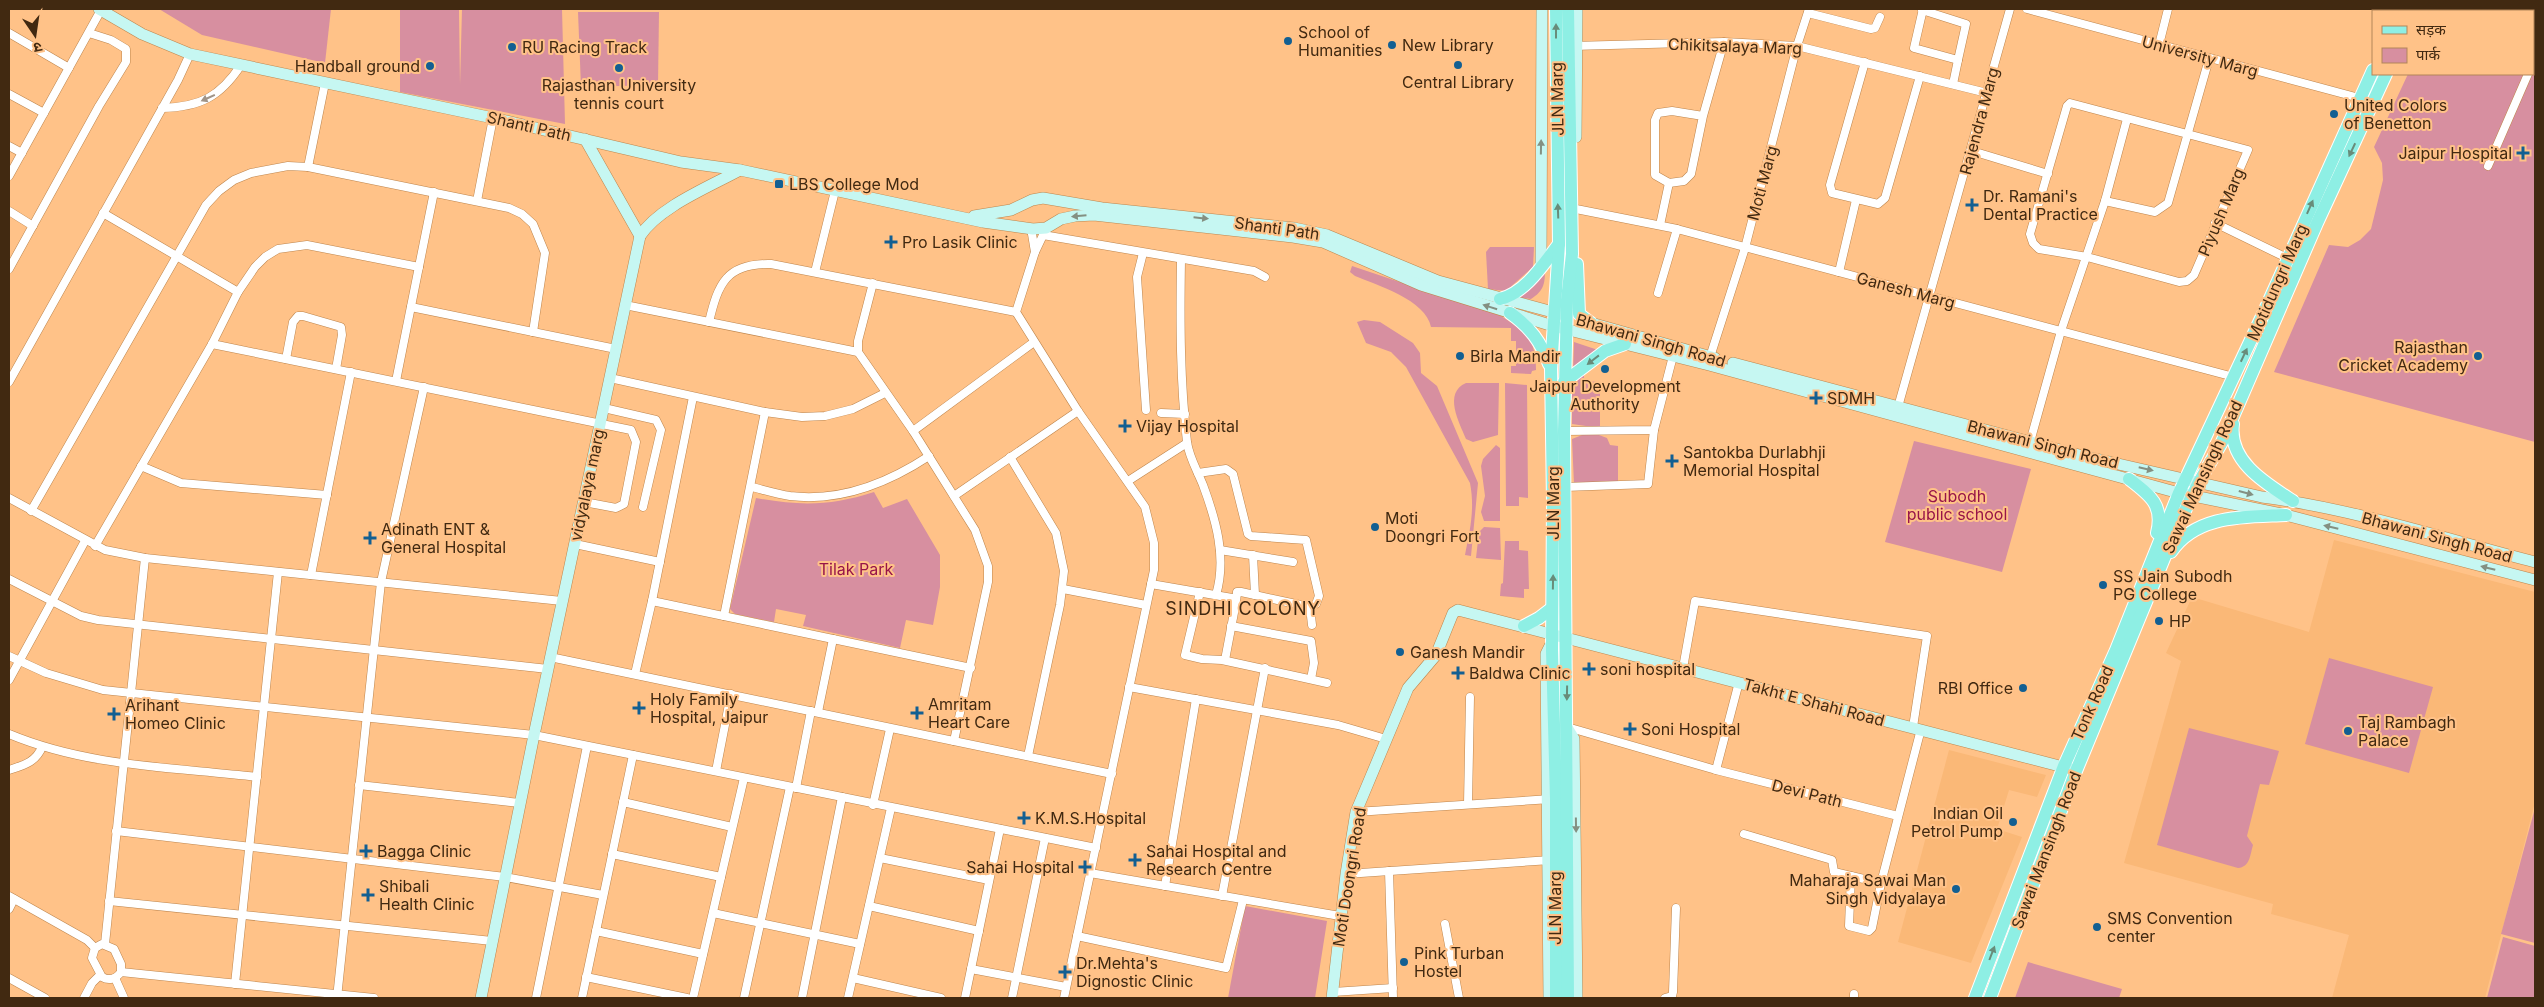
<svg xmlns="http://www.w3.org/2000/svg" width="2544" height="1007" viewBox="0 0 2544 1007" font-family="Inter,'Noto Sans Devanagari',sans-serif">
<style>
.built{fill:#fab877}
.green{fill:#d78fa0}
.lines{fill:none;stroke-linecap:round;stroke-linejoin:round}
.street-casing{stroke:#be854c;stroke-width:9}
.secondary-casing{stroke:#be854c;stroke-width:12}
.primary-casing{stroke:#fff;stroke-width:14}
.street{stroke:#fff;stroke-width:8}
.secondary{stroke:#c6f7f2;stroke-width:11}
.primary{stroke:#8eefe4;stroke-width:12}
.oneway{fill:#688c7a}
.oneway2{fill:#a09488}
.oneway3{fill:#849082}
.poi-dot{fill:#125f92;stroke:#ffc288;stroke-width:2}
.labels{text-anchor:middle;stroke-width:4;stroke-linejoin:round;paint-order:stroke}
.poi-label{font-size:16px;fill:#412911;stroke:#ffc288;text-anchor:start}
.street-label{font-size:16px;fill:#412911;stroke:#ffc288}
.park-label{font-size:16px;fill:#971449;stroke:#ffc288}
.neighbourhood-label{font-size:18px;letter-spacing:1px;fill:#412911;stroke:#ffc288}
</style>
<rect width="100%" height="100%" fill="#ffc288"/>
<g class="built">
<path d="M2334,540L2535,592V802L2485,998H2332L2349,935L2271,914L2273,904L2124,863L2181,661L2166,653L2192,597L2309,632Z"/>
<path d="M1949,750L2046,775L2037,797L2009,790L1997,829L2022,837L1971,963L1898,942Z"/>
</g>
<g class="green">
<path d="M159,9H331L325,63L202,35Z"/>
<path d="M400,9H459L460,85L462,9H562L565,124L400,92Z"/>
<path d="M578,12H659L658,85L581,87Z"/>
<path d="M2533,36L2535,37V442L2274,372L2329,245L2348,247L2360,240L2371,229L2383,180L2382,163L2374,147L2408,74H2533Z"/>
<path d="M1490,247H1534L1533,267L1506,291L1488,289L1486,252Z"/>
<path d="M1352,266L1501,316C1526,332 1536,339 1536,370L1532,371L1531,374L1511,373V366H1516V341H1511V328L1431,327C1426,300 1377,285 1355,276L1350,272Z"/>
<path d="M1545,270C1545,285 1543,291 1531,299L1514,297Z"/>
<path d="M1364,320L1380,322L1413,343L1420,353L1421,373L1437,386L1478,483L1471,556L1465,555C1470,530 1475,509 1470,483L1406,367L1391,352L1366,343L1357,322Z"/>
<path d="M1574,342L1598,350L1573,371L1574,344Z"/>
<path d="M1584,371V381L1600,382V428L1572,424V389Z"/>
<path d="M1466,383H1499L1498,435L1473,442L1466,439C1459,422 1443,393 1466,383Z"/>
<path d="M1505,383L1527,385L1528,498L1519,497V506H1506Z"/>
<path d="M1582,435H1599L1607,438L1610,445L1618,446V482L1574,484L1572,439Z"/>
<path d="M1914,441L2031,469L2002,572L1885,542Z"/>
<path d="M1496,445L1500,448V521H1484L1481,512L1485,496L1481,466L1483,459Z"/>
<path d="M874,492L883,508L907,499L940,555V587L933,625L906,620L900,648L803,626L806,615L776,609L774,622L735,614L730,609L756,498C800,506 831,506 874,492Z"/>
<path d="M1484,527L1500,528L1501,560L1476,558L1479,532Z"/>
<path d="M1505,541H1519V550L1528,551L1529,589H1524V598L1500,596L1501,584L1503,583Z"/>
<path d="M2329,658L2433,687L2409,773L2305,744Z"/>
<path d="M2189,728L2279,751L2269,785L2260,784L2247,836L2253,845C2250,855 2250,867 2238,868L2157,845Z"/>
<path d="M2535,808V943L2501,934Z"/>
<path d="M1245,906L1327,921L1315,998H1228Z"/>
<path d="M2503,937L2535,946V998H2487Z"/>
<path d="M2028,962L2122,989L2119,998H2015Z"/>
</g>
<g class="lines">
<defs>
<g id="street">
<path d="M2027,9L2363,99"/>
<path d="M1922,10L1966,24L1958,60L1914,48L1923,9"/>
<path d="M1808,13L1871,29L1875,28L1880,17"/>
<path d="M9,33L69,68"/>
<path d="M2159,45L2168,9"/>
<path d="M1572,46L1724,42L1797,46L1987,93"/>
<path d="M1865,62L1830,185L1832,193L1878,204L1885,198L1920,76"/>
<path d="M2533,62L2535,56"/>
<path d="M1953,84L1958,60"/>
<path d="M9,94L44,113"/>
<path d="M2070,103L2248,150L2194,275L2187,281L2179,282L2087,257L2039,249L2033,243L2030,234L2067,106Z"/>
<path d="M162,108C200,107 220,97 241,65"/>
<path d="M1703,116L1672,111L1658,113L1655,120V175L1669,183L1684,181L1691,174L1703,116L1724,42"/>
<path d="M9,146L22,153"/>
<path d="M1972,151L2048,174"/>
<path d="M2488,166L2528,74"/>
<path d="M308,167L325,83"/>
<path d="M9,176L101,10"/>
<path d="M477,201L493,118"/>
<path d="M2105,201L2155,212L2168,203L2209,59"/>
<path d="M1576,209L1677,229L2234,377"/>
<path d="M9,211L33,226"/>
<path d="M103,213L238,292"/>
<path d="M2215,223L2287,258"/>
<path d="M1660,225L1669,183"/>
<path d="M1031,228L1035,252L1044,233"/>
<path d="M1043,235L1254,271L1265,277"/>
<path d="M1035,252L1016,312L1078,411L1145,507L1154,543V570L1064,998"/>
<path d="M1143,253L1137,277L1146,410"/>
<path d="M1181,260C1180,321 1180,381 1187,442C1189,457 1197,470 1203,485C1216,520 1227,558 1216,595"/>
<path d="M9,269L99,106L126,62V49L111,40L89,33"/>
<path d="M815,272L835,191"/>
<path d="M1839,272L1856,200"/>
<path d="M873,283L858,341V352L913,431L975,530L988,566V582L954,741"/>
<path d="M1658,293L1677,229"/>
<path d="M625,305L858,352"/>
<path d="M411,307L616,349"/>
<path d="M709,322C718,284 726,263 771,264L1016,312"/>
<path d="M212,344L631,430L636,442L624,504L616,508L584,502"/>
<path d="M1710,357L1745,248L1797,46L1809,9"/>
<path d="M286,359L293,322L298,316H303L341,327L342,335L336,369"/>
<path d="M610,378L765,412L802,417L825,416L853,409L885,393"/>
<path d="M396,381L434,192"/>
<path d="M9,382L178,80L190,54"/>
<path d="M1898,407L2010,9"/>
<path d="M604,408L656,420L661,430L643,507"/>
<path d="M1161,413L1185,414"/>
<path d="M913,431L1034,342"/>
<path d="M1564,431L1654,430L1673,356"/>
<path d="M2030,442L2061,331L2105,201L2127,119"/>
<path d="M1010,457L1056,533L1064,571L1060,605L1028,756"/>
<path d="M141,466L181,483L327,495"/>
<path d="M1198,473L1226,469L1233,474L1248,534L1251,536L1306,540L1319,596L1316,604L1310,607L1312,625"/>
<path d="M1128,481L1187,443"/>
<path d="M752,487C764,490 777,494 790,496C840,502 888,483 929,456"/>
<path d="M1565,487L1648,484L1654,430"/>
<path d="M954,496L1078,411"/>
<path d="M9,498L105,550L145,558L562,601"/>
<path d="M31,511L206,205L219,191L234,180L251,173L288,166L308,167L509,208L522,214L533,224L545,253L533,332"/>
<path d="M575,544L660,562"/>
<path d="M95,546L212,344L238,292L255,267L265,257L278,249L307,245L419,267"/>
<path d="M1220,550L1293,562"/>
<path d="M1253,555L1255,595"/>
<path d="M311,575L351,372"/>
<path d="M9,579L81,616L98,620L548,669"/>
<path d="M1151,584L1232,598L1236,602L1225,660"/>
<path d="M1063,589L1146,605"/>
<path d="M1200,592L1185,655L1202,659L1222,660L1327,683"/>
<path d="M652,601L971,668"/>
<path d="M1236,602L1237,592H1241L1310,607"/>
<path d="M724,616L765,412"/>
<path d="M1231,626L1311,641L1314,663L1311,679"/>
<path d="M9,656L46,673L103,690L534,735L1096,848"/>
<path d="M550,657L1112,774"/>
<path d="M1683,668L1695,601L1927,636L1913,727"/>
<path d="M635,674L652,601L693,397"/>
<path d="M9,680L85,541"/>
<path d="M1129,687L1338,725L1386,739"/>
<path d="M818,712L833,639"/>
<path d="M1567,727L1716,770L1898,816"/>
<path d="M9,734C88,767 173,767 257,777"/>
<path d="M9,770C24,765 36,762 42,747"/>
<path d="M1716,770L1739,682"/>
<path d="M716,771L731,694"/>
<path d="M359,785L520,803"/>
<path d="M796,788L811,711"/>
<path d="M623,802L732,827"/>
<path d="M1468,804L1470,697"/>
<path d="M873,805L890,729"/>
<path d="M1356,812L1551,799"/>
<path d="M116,831L505,877L603,895"/>
<path d="M1744,834L1832,860L1834,872L1881,883"/>
<path d="M612,854L721,877"/>
<path d="M880,858L989,880"/>
<path d="M1389,871L1393,998"/>
<path d="M1090,873L1340,916"/>
<path d="M1346,874L1551,860"/>
<path d="M1851,876L1849,926L1869,931L1872,928L1881,883L1921,729"/>
<path d="M1165,886L1196,699"/>
<path d="M9,896L87,940L95,948"/>
<path d="M1222,896L1265,668"/>
<path d="M109,901L492,941"/>
<path d="M869,906L979,931"/>
<path d="M9,909L14,899"/>
<path d="M713,913L860,944"/>
<path d="M1445,924L1459,998"/>
<path d="M596,931L703,954"/>
<path d="M1077,936L1226,968L1243,900"/>
<path d="M102,944L114,949L121,964V972C116,979 109,981 102,977L92,958L95,948Z"/>
<path d="M105,944L145,558"/>
<path d="M971,969L1066,987"/>
<path d="M121,972L374,998"/>
<path d="M586,977L687,998"/>
<path d="M9,978L45,998"/>
<path d="M115,978L124,998"/>
<path d="M853,978L941,998"/>
<path d="M235,984L278,572"/>
<path d="M1333,992L1393,988"/>
<path d="M84,998L92,983L100,975"/>
<path d="M337,998L381,582L424,387"/>
<path d="M536,998L587,746"/>
<path d="M582,998L633,755"/>
<path d="M693,998L744,778"/>
<path d="M744,998L790,787"/>
<path d="M802,998L842,797"/>
<path d="M848,998L891,808"/>
<path d="M965,998L1000,829"/>
<path d="M1012,998L1045,838"/>
<path d="M1665,998L1672,996L1673,992L1676,908"/>
<path d="M1854,998V994"/>
</g>
<g id="secondary">
<path d="M99,9L142,34L190,54L493,118L681,162L740,170L983,222L1033,229L1046,228L1061,219L1075,216L1094,215L1293,237L1323,242L1421,285L1553,326L1709,365L2179,493L2286,515L2535,580"/>
<path d="M2499,9L2505,11"/>
<path d="M2533,23L2535,24"/>
<path d="M1576,137L1577,9"/>
<path d="M585,139L640,236"/>
<path d="M974,216L1011,210L1032,200L1043,198L1102,208L1294,228L1327,235L1438,281L1564,315"/>
<path d="M1541,266L1542,9"/>
<path d="M1584,321L1715,358"/>
<path d="M1733,363L2079,455L2262,497C2355,509 2445,539 2535,562"/>
<path d="M1566,726L1574,739L1577,998"/>
<path d="M481,998L534,735L640,236C659,207 709,187 740,170"/>
<path d="M1332,998L1346,874L1356,812L1408,688L1436,655L1453,613L1458,610L2071,769"/>
<path d="M1549,998L1546,654L1552,642"/>
</g>
<g id="primary">
<path d="M2401,11L2402,9"/>
<path d="M2415,11L2417,9"/>
<path d="M1577,264L1579,314L1591,323"/>
<path d="M1500,299C1526,293 1544,263 1559,244"/>
<path d="M1510,313C1530,327 1541,342 1549,364"/>
<path d="M1564,382L1605,351L1625,344"/>
<path d="M2233,424C2228,461 2265,483 2293,501"/>
<path d="M2129,479C2150,495 2164,505 2157,533"/>
<path d="M2171,552C2196,514 2246,517 2286,515"/>
<path d="M1524,626L1539,618L1552,608"/>
<path d="M1556,998V799L1552,650L1553,502L1551,369L1559,244L1556,9"/>
<path d="M1568,998L1564,431L1567,300L1572,254L1568,9"/>
<path d="M1975,998L2064,766L2116,650L2179,493L2264,312L2373,70"/>
<path d="M1990,998L2076,771L2177,527L2199,482L2222,442L2317,223L2386,74"/>
</g>
</defs>
<use href="#street" class="street-casing"/>
<use href="#secondary" class="secondary-casing"/>
<use href="#primary" class="primary-casing"/>
<use href="#street" class="street"/>
<use href="#secondary" class="secondary"/>
<use href="#primary" class="primary"/>
</g>
<defs><path id="oneway-solid" d="M-6-.8H1V-3.2L6.5 0L1 3.2V.8H-6Z" transform="scale(1.25)"/></defs>
<g class="oneway">
<use href="#oneway-solid" transform="translate(1556 31) rotate(-90)"/>
<use href="#oneway-solid" transform="translate(2352 150) rotate(115)"/>
<use href="#oneway-solid" transform="translate(2310 207) rotate(-66)"/>
<use href="#oneway-solid" transform="translate(1558 211) rotate(-92)"/>
<use href="#oneway-solid" transform="translate(2244 355) rotate(-65)"/>
<use href="#oneway-solid" transform="translate(1593 360) rotate(142)"/>
<use href="#oneway-solid" transform="translate(1553 582) rotate(-89)"/>
<use href="#oneway-solid" transform="translate(1567 693) rotate(91)"/>
<use href="#oneway-solid" transform="translate(1992 953) rotate(-69)"/>
</g>
<use class="oneway2" href="#oneway-solid" transform="translate(208 98) rotate(156)"/>
<g class="oneway3">
<use href="#oneway-solid" transform="translate(1541 147) rotate(-89)"/>
<use href="#oneway-solid" transform="translate(1079 216) rotate(175)"/>
<use href="#oneway-solid" transform="translate(1201 218) rotate(6)"/>
<use href="#oneway-solid" transform="translate(1490 307) rotate(-162)"/>
<use href="#oneway-solid" transform="translate(2146 469) rotate(13)"/>
<use href="#oneway-solid" transform="translate(2246 493) rotate(15)"/>
<use href="#oneway-solid" transform="translate(2331 527) rotate(-167)"/>
<use href="#oneway-solid" transform="translate(2488 568) rotate(-166)"/>
<use href="#oneway-solid" transform="translate(1576 825) rotate(89)"/>
</g>
<g class="poi-dot">
<circle cx="1288" cy="41" r="5"/>
<circle cx="1392" cy="45" r="5"/>
<circle cx="512" cy="47" r="5"/>
<circle cx="1458" cy="65" r="5"/>
<circle cx="430" cy="66" r="5"/>
<circle cx="619" cy="68" r="5"/>
<circle cx="2334" cy="114" r="5"/>
<path d="M2520.5 145.5h5v5h5v5h-5v5h-5v-5h-5v-5h5z"/>
<rect x="774" y="179" width="10" height="10" rx="2.5"/>
<path d="M1969.5 197.5h5v5h5v5h-5v5h-5v-5h-5v-5h5z"/>
<path d="M888.5 234.5h5v5h5v5h-5v5h-5v-5h-5v-5h5z"/>
<circle cx="1460" cy="356" r="5"/>
<circle cx="2478" cy="356" r="5"/>
<circle cx="1605" cy="369" r="5"/>
<path d="M1813.5 390.5h5v5h5v5h-5v5h-5v-5h-5v-5h5z"/>
<path d="M1122.5 418.5h5v5h5v5h-5v5h-5v-5h-5v-5h5z"/>
<path d="M1669.5 453.5h5v5h5v5h-5v5h-5v-5h-5v-5h5z"/>
<circle cx="1375" cy="527" r="5"/>
<path d="M367.5 530.5h5v5h5v5h-5v5h-5v-5h-5v-5h5z"/>
<circle cx="2103" cy="585" r="5"/>
<circle cx="2159" cy="621" r="5"/>
<circle cx="1400" cy="652" r="5"/>
<path d="M1586.5 661.5h5v5h5v5h-5v5h-5v-5h-5v-5h5z"/>
<path d="M1455.5 665.5h5v5h5v5h-5v5h-5v-5h-5v-5h5z"/>
<circle cx="2023" cy="688" r="5"/>
<path d="M636.5 700.5h5v5h5v5h-5v5h-5v-5h-5v-5h5z"/>
<path d="M914.5 705.5h5v5h5v5h-5v5h-5v-5h-5v-5h5z"/>
<path d="M111.5 706.5h5v5h5v5h-5v5h-5v-5h-5v-5h5z"/>
<path d="M1627.5 721.5h5v5h5v5h-5v5h-5v-5h-5v-5h5z"/>
<circle cx="2348" cy="731" r="5"/>
<path d="M1021.5 810.5h5v5h5v5h-5v5h-5v-5h-5v-5h5z"/>
<circle cx="2013" cy="822" r="5"/>
<path d="M363.5 843.5h5v5h5v5h-5v5h-5v-5h-5v-5h5z"/>
<path d="M1132.5 852.5h5v5h5v5h-5v5h-5v-5h-5v-5h5z"/>
<path d="M1082.5 859.5h5v5h5v5h-5v5h-5v-5h-5v-5h5z"/>
<circle cx="1956" cy="889" r="5"/>
<path d="M365.5 887.5h5v5h5v5h-5v5h-5v-5h-5v-5h5z"/>
<circle cx="2097" cy="927" r="5"/>
<circle cx="1404" cy="962" r="5"/>
<path d="M1062.5 964.5h5v5h5v5h-5v5h-5v-5h-5v-5h5z"/>
</g>
<g class="labels">
<g class="poi-label">
<text x="1298" y="38">School of<tspan x="1298" dy="18">Humanities</tspan></text>
<text x="1402" y="51">New Library</text>
<text x="522" y="53">RU Racing Track</text>
<text x="420" y="72" text-anchor="end">Handball ground</text>
<text x="1458" y="88" text-anchor="middle">Central Library</text>
<text x="619" y="91" text-anchor="middle">Rajasthan University<tspan x="619" dy="18">tennis court</tspan></text>
<text x="2344" y="111">United Colors<tspan x="2344" dy="18">of Benetton</tspan></text>
<text x="2512" y="159" text-anchor="end">Jaipur Hospital</text>
<text x="789" y="190">LBS College Mod</text>
<text x="1983" y="202">Dr. Ramani's<tspan x="1983" dy="18">Dental Practice</tspan></text>
<text x="902" y="248">Pro Lasik Clinic</text>
<text x="2468" y="353" text-anchor="end">Rajasthan<tspan x="2468" dy="18">Cricket Academy</tspan></text>
<text x="1470" y="362">Birla Mandir</text>
<text x="1605" y="392" text-anchor="middle">Jaipur Development<tspan x="1605" dy="18">Authority</tspan></text>
<text x="1827" y="404">SDMH</text>
<text x="1136" y="432">Vijay Hospital</text>
<text x="1683" y="458">Santokba Durlabhji<tspan x="1683" dy="18">Memorial Hospital</tspan></text>
<text x="1385" y="524">Moti<tspan x="1385" dy="18">Doongri Fort</tspan></text>
<text x="381" y="535">Adinath ENT &amp;<tspan x="381" dy="18">General Hospital</tspan></text>
<text x="2113" y="582">SS Jain Subodh<tspan x="2113" dy="18">PG College</tspan></text>
<text x="2169" y="627">HP</text>
<text x="1410" y="658">Ganesh Mandir</text>
<text x="1600" y="675">soni hospital</text>
<text x="1469" y="679">Baldwa Clinic</text>
<text x="2013" y="694" text-anchor="end">RBI Office</text>
<text x="650" y="705">Holy Family<tspan x="650" dy="18">Hospital, Jaipur</tspan></text>
<text x="928" y="710">Amritam<tspan x="928" dy="18">Heart Care</tspan></text>
<text x="125" y="711">Arihant<tspan x="125" dy="18">Homeo Clinic</tspan></text>
<text x="2358" y="728">Taj Rambagh<tspan x="2358" dy="18">Palace</tspan></text>
<text x="1641" y="735">Soni Hospital</text>
<text x="2003" y="819" text-anchor="end">Indian Oil<tspan x="2003" dy="18">Petrol Pump</tspan></text>
<text x="1035" y="824">K.M.S.Hospital</text>
<text x="377" y="857">Bagga Clinic</text>
<text x="1146" y="857">Sahai Hospital and<tspan x="1146" dy="18">Research Centre</tspan></text>
<text x="1074" y="873" text-anchor="end">Sahai Hospital</text>
<text x="1946" y="886" text-anchor="end">Maharaja Sawai Man<tspan x="1946" dy="18">Singh Vidyalaya</tspan></text>
<text x="379" y="892">Shibali<tspan x="379" dy="18">Health Clinic</tspan></text>
<text x="2107" y="924">SMS Convention<tspan x="2107" dy="18">center</tspan></text>
<text x="1414" y="959">Pink Turban<tspan x="1414" dy="18">Hostel</tspan></text>
<text x="1076" y="969">Dr.Mehta's<tspan x="1076" dy="18">Dignostic Clinic</tspan></text>
</g>
<g class="street-label">
<text transform="translate(1735 46) rotate(2)" y="6">Chikitsalaya Marg</text>
<text transform="translate(2200 56) rotate(15)" y="6">University Marg</text>
<text transform="translate(1557 99) rotate(-91)" y="6">JLN Marg</text>
<text transform="translate(1979 121) rotate(-75)" y="6">Rajendra Marg</text>
<text transform="translate(529 126) rotate(13)" y="6">Shanti Path</text>
<text transform="translate(1762 183) rotate(-75)" y="6">Moti Marg</text>
<text transform="translate(2221 212) rotate(-67)" y="6">Piyush Marg</text>
<text transform="translate(1277 228) rotate(8)" y="6">Shanti Path</text>
<text transform="translate(2277 282) rotate(-66)" y="6">Motidungri Marg</text>
<text transform="translate(1906 290) rotate(15)" y="6">Ganesh Marg</text>
<text transform="translate(1651 340) rotate(16)" y="6">Bhawani Singh Road</text>
<text transform="translate(2043 444) rotate(14)" y="6">Bhawani Singh Road</text>
<text transform="translate(2202 477) rotate(-65)" y="6">Sawai Mansingh Road</text>
<text transform="translate(587 485) rotate(-78)" y="6">vidyalaya marg</text>
<text transform="translate(1553 503) rotate(-90)" y="6">JLN Marg</text>
<text transform="translate(2437 537) rotate(15)" y="6">Bhawani Singh Road</text>
<text transform="translate(1814 702) rotate(15)" y="6">Takht E Shahi Road</text>
<text transform="translate(2092 703) rotate(-66)" y="6">Tonk Road</text>
<text transform="translate(1807 793) rotate(14)" y="6">Devi Path</text>
<text transform="translate(2046 850) rotate(-69)" y="6">Sawai Mansingh Road</text>
<text transform="translate(1349 877) rotate(-81)" y="6">Moti Doongri Road</text>
<text transform="translate(1555 908) rotate(-90)" y="6">JLN Marg</text>
</g>
<g class="park-label">
<text x="1957" y="502">Subodh<tspan x="1957" dy="18">public school</tspan></text>
<text x="856" y="575">Tilak Park</text>
</g>
<g class="neighbourhood-label">
<text x="1243" y="615">SINDHI COLONY</text>
</g>
</g>
<rect width="2544" height="1007" fill="none" stroke="#412911" stroke-width="20"/>
<rect x="2372" y="10" width="162" height="65" fill="#ffc288" stroke="#b38558"/>
<rect x="2382" y="26" width="25" height="8" fill="#8eefe4" stroke="#b38558"/>
<text x="2416" y="35" font-size="15" fill="#412911">सड़क</text>
<rect x="2382" y="48" width="25" height="15" fill="#d78fa0" stroke="#b38558"/>
<text x="2416" y="60" font-size="15" fill="#412911">पार्क</text>
<g transform="translate(35 35) rotate(167)" stroke="#ffc288" stroke-width="4" paint-order="stroke">
<path d="M0-4L9 19L0 12L-9 19Z" fill="#412911"/>
<text y="-8" font-size="14" font-weight="bold" text-anchor="middle" fill="#412911">उ</text>
</g>
</svg>
